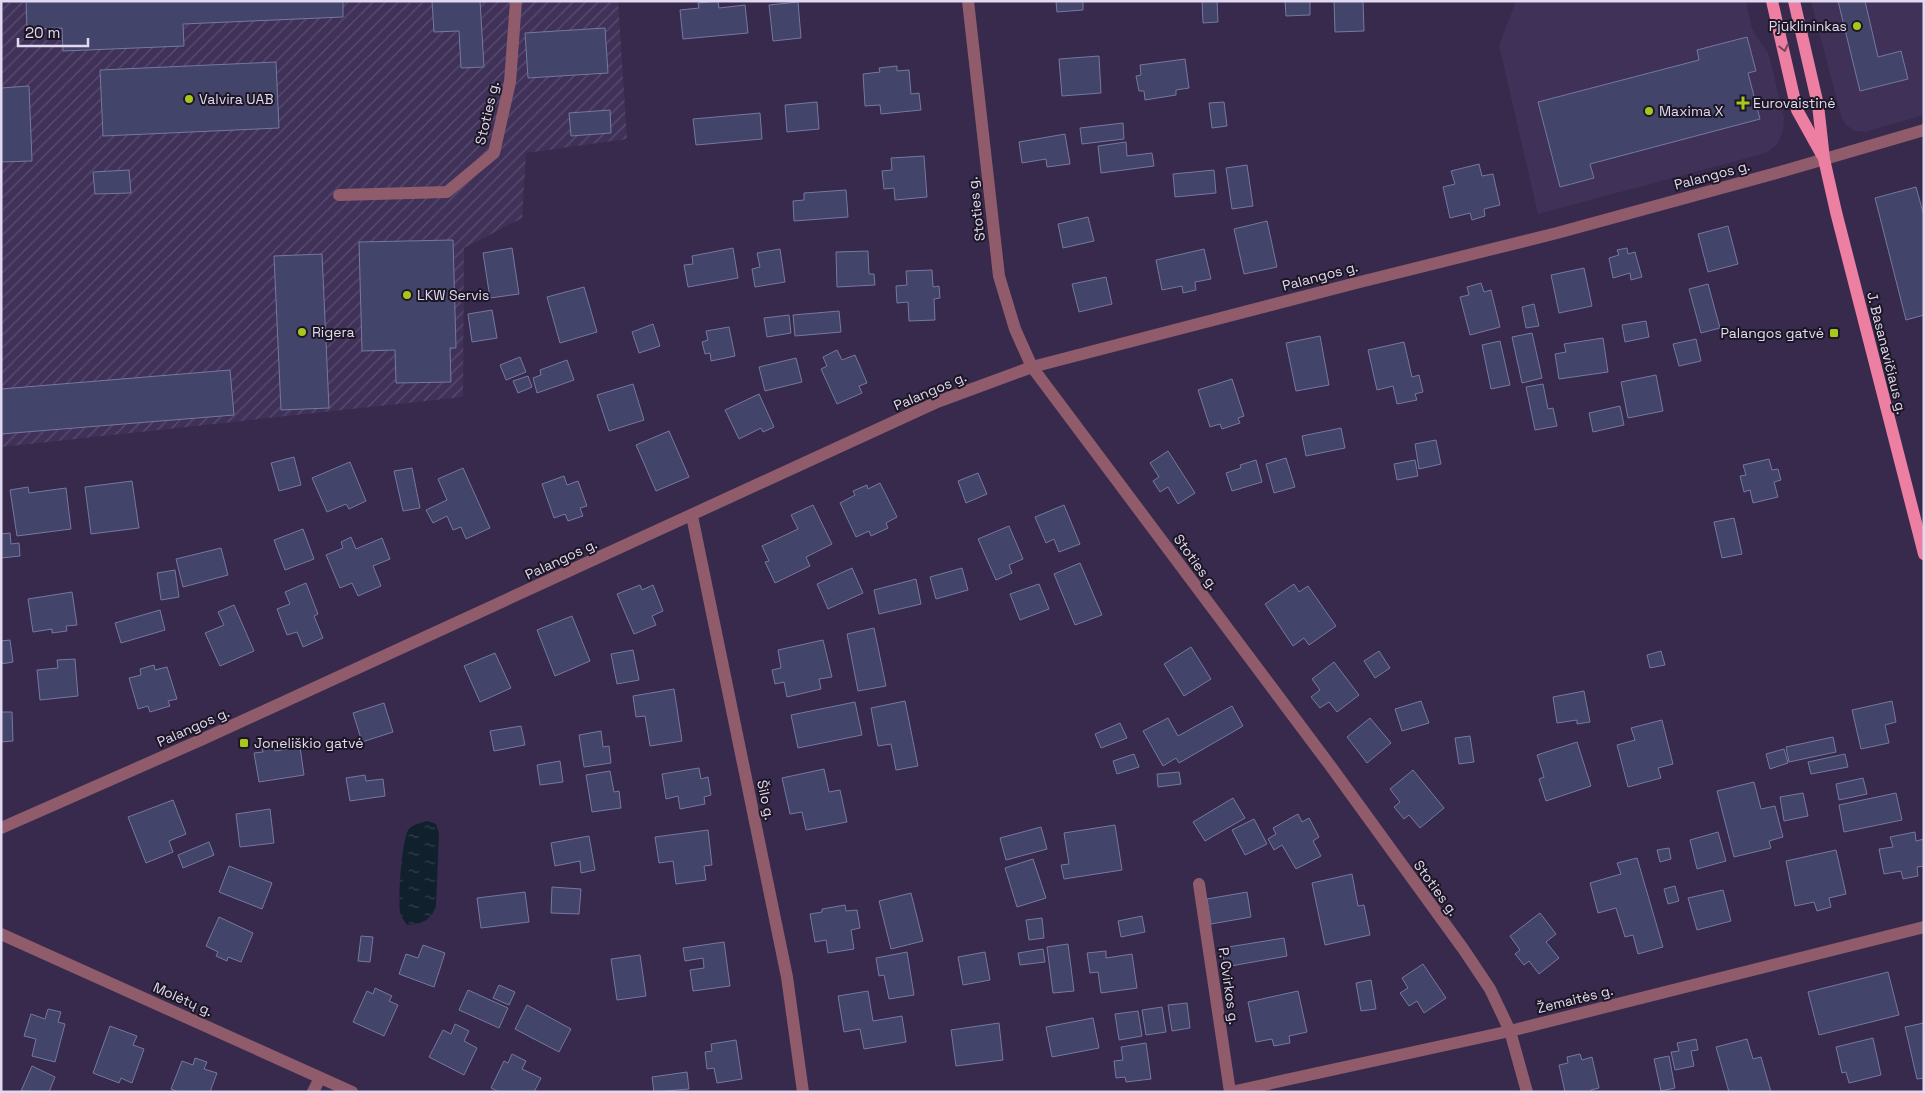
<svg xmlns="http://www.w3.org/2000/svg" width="1925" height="1093" viewBox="0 0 1925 1093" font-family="'Space Grotesk',sans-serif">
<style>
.built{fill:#403159}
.industrial{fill:url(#industrial-furrows)}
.water{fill:url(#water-ripples)}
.building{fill:#424469;stroke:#7578a0}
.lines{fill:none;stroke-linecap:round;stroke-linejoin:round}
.minor{stroke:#905b6b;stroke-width:12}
.tertiary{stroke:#905b6b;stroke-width:12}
.primary{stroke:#ec7fa2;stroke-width:12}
.oneway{stroke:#7a455d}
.poi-dot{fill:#a8c71c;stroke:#1c1625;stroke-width:2}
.labels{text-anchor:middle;stroke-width:4;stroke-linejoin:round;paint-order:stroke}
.poi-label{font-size:14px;fill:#e0d9ef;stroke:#1c1625;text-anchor:start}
.street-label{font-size:14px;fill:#e0d9ef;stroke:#1c1625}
</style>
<defs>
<pattern id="industrial-furrows" width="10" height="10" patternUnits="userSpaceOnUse" patternTransform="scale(1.25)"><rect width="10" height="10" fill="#403159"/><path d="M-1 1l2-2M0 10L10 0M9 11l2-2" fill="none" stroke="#5b4e71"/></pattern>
<pattern id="water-ripples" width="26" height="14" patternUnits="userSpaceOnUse" patternTransform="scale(1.25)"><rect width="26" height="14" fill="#10212d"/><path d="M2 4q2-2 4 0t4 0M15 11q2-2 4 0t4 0" fill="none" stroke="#32414c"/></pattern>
</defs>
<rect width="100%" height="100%" fill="#372a4c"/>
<g class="built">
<path d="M1516,1H1746L1752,29L1769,55L1784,118L1783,131L1777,145L1766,153L1538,214L1499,45Z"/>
<path d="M1811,1H1924V115L1865,132L1856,131L1847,126L1842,119Z"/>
</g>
<path class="industrial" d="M1,1H618L627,139L526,153L522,218L464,248L463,397L1,447Z"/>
<path class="water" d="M427,821L436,824L439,833L436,906C431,921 421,924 407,925C405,922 402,918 401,915C397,904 402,836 409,829C414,824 421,823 427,821Z"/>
<g class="building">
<path d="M26,1H343V17L183,24L184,46L63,51L62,28L27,29Z"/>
<path d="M432,1H480L484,67L461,68L459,31L434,32Z"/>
<path d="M718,1L719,8L745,5L748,33L683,39L680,10L699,8L698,3Z"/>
<path d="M1056,1H1083V10L1057,12Z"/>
<path d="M1202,1H1217L1218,22L1203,23Z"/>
<path d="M1285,1H1310V15L1286,16Z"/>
<path d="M1334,1H1363L1364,31L1335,32Z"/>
<path d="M1838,1H1865L1878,57L1901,51L1908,79L1860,91Z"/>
<path d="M798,2L801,38L773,41L769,5Z"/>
<path d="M605,28L608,73L528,78L525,33Z"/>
<path d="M1747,37L1756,71L1748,73L1760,119L1590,164L1594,178L1560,187L1538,102L1699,60L1697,50Z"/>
<path d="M1099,56L1101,93L1062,96L1059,59Z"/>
<path d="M1185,59L1189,88L1176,90V95L1145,100L1144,91H1139L1136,76L1141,75L1140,65Z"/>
<path d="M276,62L279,128L103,136L100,70Z"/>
<path d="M897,66V71L909,70L911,94L919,93L921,110L881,114L880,105L865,106L863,74L880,72L879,68Z"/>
<path d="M29,86L32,161L1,162V88Z"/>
<path d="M817,102L819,129L787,132L785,105Z"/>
<path d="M1224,102L1227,126L1212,128L1209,103Z"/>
<path d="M610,110L611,133L571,136L569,113Z"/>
<path d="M760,113L762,139L696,145L693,119Z"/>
<path d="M1123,123L1124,139L1082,144L1080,128Z"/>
<path d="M1065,134L1070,164L1047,167L1046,159L1022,163L1019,142Z"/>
<path d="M1126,142L1127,156L1152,153L1154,166L1101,173L1098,146Z"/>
<path d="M924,156L927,197L895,200L894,188L884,189L882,171L892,170L891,158Z"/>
<path d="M1479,164L1482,176L1493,174L1500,205L1484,209L1485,216L1472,220L1470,213L1450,218L1443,187L1455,184L1451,171Z"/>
<path d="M1247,165L1253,206L1232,209L1226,168Z"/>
<path d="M129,170L131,193L95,194L93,172Z"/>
<path d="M1214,170L1216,193L1175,197L1173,174Z"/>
<path d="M1916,187L1924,216V315L1906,320L1875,198Z"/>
<path d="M846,190L848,217L794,221L793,201L804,200V193Z"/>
<path d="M1088,217L1094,241L1063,248L1058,224Z"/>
<path d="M1267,221L1277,267L1244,274L1234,229Z"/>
<path d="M1728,226L1738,264L1708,272L1698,234Z"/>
<path d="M453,240L456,348H450L451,382L396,383L395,350L362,351L359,242Z"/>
<path d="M512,248L519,294L490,298L483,253Z"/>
<path d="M733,248L738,278L688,287L684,265L693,264L692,256Z"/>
<path d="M1627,248L1628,254L1635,252L1642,277L1631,280L1630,273L1613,278L1609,258L1619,255L1617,250Z"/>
<path d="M780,249L785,282L755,287L752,269L760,267L757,253Z"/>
<path d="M1204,249L1211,279L1195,282L1196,290L1183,293L1182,286L1162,290L1156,260Z"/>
<path d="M868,251L869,274H874L875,285L837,287L836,252Z"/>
<path d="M322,254L329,408L281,410L274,256Z"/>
<path d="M1584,268L1592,306L1559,313L1551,275Z"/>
<path d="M932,270L933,287L939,286L940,298L934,299L935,320L909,321L908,302L897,303L896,286L907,285L906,271Z"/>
<path d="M1106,277L1112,304L1079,312L1072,284Z"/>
<path d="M1481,283L1484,292L1491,290L1500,327L1470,335L1460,297L1469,295L1467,287Z"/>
<path d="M1708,284L1720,328L1701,333L1689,289Z"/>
<path d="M584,287L597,332L560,343L547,297Z"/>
<path d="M1534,304L1539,326L1526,328L1522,307Z"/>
<path d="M492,310L497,338L472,342L468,314Z"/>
<path d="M839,311L841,332L795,336L793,315Z"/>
<path d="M789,315L791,333L767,337L764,318Z"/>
<path d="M1646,321L1649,337L1625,342L1622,325Z"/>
<path d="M653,324L660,346L639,353L632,332Z"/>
<path d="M729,327L735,356L711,361L710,353L705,354L702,342L708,340L706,331Z"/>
<path d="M1532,333L1542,378L1522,383L1512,337Z"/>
<path d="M1320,336L1329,385L1296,391L1286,343Z"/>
<path d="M1603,338L1608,372L1559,379L1555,354L1566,352L1564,344Z"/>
<path d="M1696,339L1701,361L1679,366L1673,344Z"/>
<path d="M1500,341L1510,385L1491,389L1482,345Z"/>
<path d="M1404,342L1412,377L1419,375L1423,392L1415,394L1417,400L1397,404L1393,386L1377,390L1368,350Z"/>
<path d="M837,350L842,360L855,355L867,383L859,386L862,393L837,404L821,369L827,366L823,357Z"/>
<path d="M520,357L526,372L506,380L500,365Z"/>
<path d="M796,358L802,382L765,391L759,367Z"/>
<path d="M567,360L574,380L537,393L533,378L541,375L540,370Z"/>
<path d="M230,370L234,415L1,434V389Z"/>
<path d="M1656,375L1663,411L1628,418L1621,382Z"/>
<path d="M528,376L532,387L518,393L513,381Z"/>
<path d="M1232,379L1244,416L1238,418L1240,423L1222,429L1220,424L1210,427L1198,390Z"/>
<path d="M633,384L644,420L609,431L597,395Z"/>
<path d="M1543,384L1548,409L1553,408L1557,426L1535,430L1526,387Z"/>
<path d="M759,394L774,427L763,432L761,428L739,439L725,410Z"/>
<path d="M1620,406L1624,425L1593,432L1589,413Z"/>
<path d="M1341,428L1345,448L1306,456L1302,436Z"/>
<path d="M669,431L689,477L656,491L636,445Z"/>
<path d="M1436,440L1441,464L1419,469L1415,444Z"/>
<path d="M1168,451L1195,493L1178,504L1168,487L1160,492L1153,481L1159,477L1150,463Z"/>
<path d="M294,457L301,485L279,491L271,463Z"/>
<path d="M1286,458L1295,487L1274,493L1266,464Z"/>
<path d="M1769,459L1772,470L1778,469L1781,480L1774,482L1778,497L1753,503L1750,490L1744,492L1740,476L1746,475L1743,465Z"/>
<path d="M1256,460L1262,482L1232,491L1226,473L1241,468L1240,465Z"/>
<path d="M1415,460L1418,476L1397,480L1394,464Z"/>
<path d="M350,462L366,501L349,509L346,504L327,512L312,478Z"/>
<path d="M412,468L420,508L403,511L394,471Z"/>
<path d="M463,468L490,528L466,539L461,527L453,530L447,516L433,523L426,510L447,500L438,479Z"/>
<path d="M978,473L987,494L966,503L958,481Z"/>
<path d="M564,476L567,485L578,481L587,506L580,508L583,516L568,521L565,514L554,518L542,484Z"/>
<path d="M132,481L139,528L91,534L85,487Z"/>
<path d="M880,483L897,517L886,523L888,528L871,536L869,531L856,537L840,503L855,495L853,491L867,485L868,489Z"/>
<path d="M28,487L29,493L66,488L71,529L17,536L10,490Z"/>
<path d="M813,505L832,544L806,557L810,566L775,583L765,562L769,561L762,546L798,529L791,515Z"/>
<path d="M1064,505L1080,544L1059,552L1054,539L1046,543L1035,517Z"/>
<path d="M1734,518L1742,554L1722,558L1714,522Z"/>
<path d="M1009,526L1023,559L1009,565L1012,573L996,580L978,539Z"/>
<path d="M303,529L314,559L285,570L274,540Z"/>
<path d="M10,533L11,544L19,543L20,556L1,558V534Z"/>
<path d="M351,537L356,549L382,538L390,559L373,566L381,586L358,596L352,583L340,588L326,555L343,548L341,542Z"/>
<path d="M221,548L228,575L183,587L176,559Z"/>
<path d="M1080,563L1102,615L1075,625L1054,574Z"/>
<path d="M852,568L863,593L828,609L817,584Z"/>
<path d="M962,568L968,590L936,599L930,577Z"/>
<path d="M175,570L179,597L161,600L157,573Z"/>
<path d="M916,579L921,604L879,614L874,590Z"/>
<path d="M306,583L318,614L314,616L323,638L303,647L297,632L287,635L277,609L290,604L285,592Z"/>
<path d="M1039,584L1049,609L1020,620L1010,594Z"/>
<path d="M1294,584L1299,592L1308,586L1336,626L1309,645L1304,638L1293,646L1265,604Z"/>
<path d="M640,585L642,590L653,585L663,611L652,616L656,625L634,634L617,594Z"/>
<path d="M72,592L77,625L66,626L67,631L52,633V629L33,632L28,599Z"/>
<path d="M234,605L254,651L220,666L205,633L224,625L218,612Z"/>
<path d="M160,610L165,630L121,643L115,623Z"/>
<path d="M572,616L590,661L555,676L537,630Z"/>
<path d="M874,628L886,686L858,691L847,634Z"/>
<path d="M10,640L13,662L1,664V641Z"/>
<path d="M823,640L832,677L819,679L821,689L787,697L784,682L775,684L772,670L781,668L778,650Z"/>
<path d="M1191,647L1211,679L1184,696L1164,664Z"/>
<path d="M633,650L639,680L617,684L611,654Z"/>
<path d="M1379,651L1390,668L1375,678L1364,661Z"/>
<path d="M1661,651L1665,665L1650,668L1647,655Z"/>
<path d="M495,653L511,688L480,702L464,666Z"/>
<path d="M75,659L78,696L40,700L37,670L58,668L57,660Z"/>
<path d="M1334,662L1359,695L1337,712L1329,702L1320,708L1311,697L1320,690L1312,679Z"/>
<path d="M154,665L155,670L167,667L177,699L168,701L170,706L150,712L148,706L138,709L129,678L141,675L140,669Z"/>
<path d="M674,689L682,741L650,746L645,716L636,717L633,696Z"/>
<path d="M1584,691L1590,722L1577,724V720L1557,723L1553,697Z"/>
<path d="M905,701L918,766L896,770L891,744L878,746L871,708Z"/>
<path d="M1421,701L1429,723L1402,731L1395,709Z"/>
<path d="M1892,701L1896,722L1885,725L1889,743L1861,749L1852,710Z"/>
<path d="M855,702L862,735L798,748L791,715Z"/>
<path d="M384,703L393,732L362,742L353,713Z"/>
<path d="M1232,706L1243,726L1179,763L1176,758L1163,766L1143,731L1168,718L1178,736Z"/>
<path d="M1,712H12L13,741L1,742Z"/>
<path d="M1370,718L1391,743L1367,763L1347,737Z"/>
<path d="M1662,720L1673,764L1658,768L1661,778L1628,787L1617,745L1635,740L1631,728Z"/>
<path d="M1120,723L1127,738L1101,748L1095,734Z"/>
<path d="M521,726L525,745L494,751L490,731Z"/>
<path d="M601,731L603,747L609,746L611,763L584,767L579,735Z"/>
<path d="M1470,736L1474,762L1459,764L1455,738Z"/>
<path d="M1833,737L1836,752L1789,762L1786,747Z"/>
<path d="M1577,742L1591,786L1546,801L1539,779L1544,777L1537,755Z"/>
<path d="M274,746L275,751L300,747L304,775L259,782L254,753L263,752L262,748Z"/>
<path d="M1784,749L1788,763L1770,769L1766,754Z"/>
<path d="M1134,754L1139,767L1117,774L1113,761Z"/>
<path d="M1845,754L1848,767L1811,774L1808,762Z"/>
<path d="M560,761L563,782L540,785L537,765Z"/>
<path d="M699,768L701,779L708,777L711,795L704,797L705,804L680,809L678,796L666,799L662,774Z"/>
<path d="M824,769L829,792L840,790L847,822L806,830L802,812L790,814L782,778Z"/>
<path d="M1413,770L1444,808L1420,828L1409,815L1404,819L1394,807L1400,802L1390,789Z"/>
<path d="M610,771L614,792L619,791L621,808L592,812L586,775Z"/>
<path d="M1179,772L1181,784L1158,787L1157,774Z"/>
<path d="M365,775L366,781L383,779L385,796L350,801L346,778Z"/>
<path d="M1863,778L1867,794L1839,800L1836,784Z"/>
<path d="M1754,782L1761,809L1775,806L1783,837L1769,841L1771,848L1734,857L1717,791Z"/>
<path d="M1803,793L1808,816L1784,821L1780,797Z"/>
<path d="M1896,793L1902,820L1844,832L1839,805Z"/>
<path d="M1233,798L1245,818L1205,841L1193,822Z"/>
<path d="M173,800L186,834L169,841L173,852L146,863L128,817Z"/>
<path d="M270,809L274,843L240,847L236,814Z"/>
<path d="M1298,814L1302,822L1309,818L1319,837L1313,841L1321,856L1296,869L1282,845L1274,850L1268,839L1276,834L1273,828Z"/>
<path d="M1254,819L1267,844L1245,855L1232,830Z"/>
<path d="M1115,825L1122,870L1064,879L1061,865L1069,864L1064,833Z"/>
<path d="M1041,827L1047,849L1006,860L1000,838Z"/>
<path d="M708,830L712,865L704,866L706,880L676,884L673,861L659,863L655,837Z"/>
<path d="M1718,832L1726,861L1697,869L1690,840Z"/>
<path d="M1915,832L1916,841L1924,839V866L1917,867L1918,876L1903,879L1901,871L1884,874L1879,849L1893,847L1890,837Z"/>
<path d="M589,836L595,870L581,873L580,861L555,866L551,843Z"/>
<path d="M209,842L214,855L183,868L178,855Z"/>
<path d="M1669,848L1671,859L1660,862L1657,850Z"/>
<path d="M1836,850L1846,894L1829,898L1831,907L1817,911L1814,902L1795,906L1786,861Z"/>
<path d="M1637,858L1663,947L1638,954L1633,935L1625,937L1616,908L1598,913L1590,883L1621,874L1617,863Z"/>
<path d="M1033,859L1046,898L1017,907L1005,868Z"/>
<path d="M229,866L272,883L262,909L219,892Z"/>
<path d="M1352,874L1358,906L1364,905L1370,935L1325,945L1312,883Z"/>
<path d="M1675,886L1679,901L1668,904L1664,889Z"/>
<path d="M552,887L581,889L579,914L551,913Z"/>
<path d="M1723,890L1731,921L1697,930L1688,898Z"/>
<path d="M525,892L529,922L481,928L477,898Z"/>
<path d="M1247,892L1251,917L1211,924L1207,899Z"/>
<path d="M911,893L923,941L891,949L879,901Z"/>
<path d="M845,905L846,911L857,910L860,928L851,930L854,949L828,953L826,940L815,942L810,914L822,912V909Z"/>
<path d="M1540,913L1556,934L1546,942L1559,958L1539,974L1529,961L1524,965L1515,954L1520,950L1510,936Z"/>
<path d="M1142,916L1145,932L1121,937L1118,921Z"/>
<path d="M219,917L253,933L241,962L228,957L227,961L216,956L218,952L206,946Z"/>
<path d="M1042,918L1044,938L1029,940L1026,920Z"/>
<path d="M361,936L373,937L370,962L358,961Z"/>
<path d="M1284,938L1287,956L1225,967L1222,948Z"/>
<path d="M724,942L730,986L693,991L690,970L704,968L703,958L685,961L683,948Z"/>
<path d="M1068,944L1074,991L1053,993L1047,947Z"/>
<path d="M423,945L445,953L434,987L399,974L406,954L418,958Z"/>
<path d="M1043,949L1045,962L1020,965L1018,953Z"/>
<path d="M1106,951V958L1132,954L1137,988L1101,993L1098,972L1090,973L1087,953Z"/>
<path d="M907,952L914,995L889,999L884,975L879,976L876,958Z"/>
<path d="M985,952L990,980L963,985L958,957Z"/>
<path d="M640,955L646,996L617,1000L611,959Z"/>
<path d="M1423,964L1446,998L1424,1013L1417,1001L1409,1006L1400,993L1408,988L1402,978Z"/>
<path d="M1888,972L1899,1015L1819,1035L1808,992Z"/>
<path d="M1371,980L1376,1009L1361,1011L1356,983Z"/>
<path d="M499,985L515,992L509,1005L493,998Z"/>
<path d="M375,988L392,996L389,1001L398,1005L384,1036L353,1022L367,991L373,994Z"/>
<path d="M468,990L508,1008L499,1028L459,1010Z"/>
<path d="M868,991L873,1021L902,1016L906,1042L864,1049L860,1029L844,1032L838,996Z"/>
<path d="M1298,991L1307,1032L1289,1036L1290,1043L1274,1046L1272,1039L1256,1042L1248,1002Z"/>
<path d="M1187,1003L1190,1028L1172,1031L1168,1005Z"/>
<path d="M527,1005L571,1029L559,1052L515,1029Z"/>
<path d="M1162,1007L1166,1032L1146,1035L1142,1010Z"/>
<path d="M48,1009L61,1012L58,1022L65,1024L55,1062L32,1056L36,1039L24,1036L31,1014L45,1019Z"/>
<path d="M1138,1011L1142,1036L1119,1040L1115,1014Z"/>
<path d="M1093,1018L1099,1048L1052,1057L1046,1027Z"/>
<path d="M999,1023L1003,1060L956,1066L951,1030Z"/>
<path d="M1924,1023V1078L1917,1079L1905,1027Z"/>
<path d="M455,1024L469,1031L464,1041L477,1048L464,1075L429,1057L443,1030L451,1034Z"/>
<path d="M110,1026L137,1036L133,1045L144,1049L132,1083L121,1078L119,1083L93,1073Z"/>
<path d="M1873,1038L1881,1075L1849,1083L1846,1072L1842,1073L1836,1047Z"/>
<path d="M1696,1039L1698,1050L1691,1051L1694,1066L1675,1070L1671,1052L1679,1051L1677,1043Z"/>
<path d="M1747,1039L1753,1059L1761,1057L1771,1092H1729L1716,1047Z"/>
<path d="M736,1040L742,1079L717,1083L714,1068L707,1069L705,1052L712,1051L711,1044Z"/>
<path d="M1146,1043L1151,1079L1126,1082L1125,1077L1116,1078L1114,1061L1123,1060L1121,1047Z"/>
<path d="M512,1054L526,1061L522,1069L541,1078L534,1092H499L491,1088L504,1061L508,1063Z"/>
<path d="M1580,1054L1582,1060L1592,1057L1599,1088L1591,1090V1092H1565L1559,1065L1568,1063L1567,1057Z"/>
<path d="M1669,1056L1675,1088L1661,1091L1654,1059Z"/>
<path d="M195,1058L207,1062L204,1069L217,1073L210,1092H179L171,1089L182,1061L193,1065Z"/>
<path d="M32,1066L55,1077L49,1092L21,1091Z"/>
<path d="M687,1072L689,1089L654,1092L652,1077Z"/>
</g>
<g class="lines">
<g class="minor">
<path d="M968,1L999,276L1015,329L1032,367L1329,764L1464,950L1490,989L1510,1031L1527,1092"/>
<path d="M339,195L447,192L494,153L510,82L516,1"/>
<path d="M692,516L787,977L803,1092"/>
<path d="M1,828L203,739L937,402L1032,367L1356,283L1557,233L1787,170L1924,130"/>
<path d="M1199,884L1230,1092"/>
<path d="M313,1092L320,1078"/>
<path d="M1231,1092L1510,1031L1924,927"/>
</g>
<path class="tertiary" d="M1,934L352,1092"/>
<g class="primary">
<path d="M1772,1L1797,110L1822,155"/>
<path d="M1794,1L1818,105L1824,159L1836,212L1924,554"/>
</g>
</g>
<defs><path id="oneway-chevron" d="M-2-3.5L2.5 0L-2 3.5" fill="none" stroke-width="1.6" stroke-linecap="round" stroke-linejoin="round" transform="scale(1.25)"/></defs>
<use class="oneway" href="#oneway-chevron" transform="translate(1784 48) rotate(77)"/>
<g class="poi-dot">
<circle cx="1857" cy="26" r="5"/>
<circle cx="189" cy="99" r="5"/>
<path d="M1740.5 95.5h5v5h5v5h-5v5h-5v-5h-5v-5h5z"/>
<circle cx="1649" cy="111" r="5"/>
<circle cx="407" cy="295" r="5"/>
<circle cx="302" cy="332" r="5"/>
<rect x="1829" y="328" width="10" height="10" rx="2.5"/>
<rect x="239" y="738" width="10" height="10" rx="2.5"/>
</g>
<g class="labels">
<g class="poi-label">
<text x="1847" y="31" text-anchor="end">Pjūklininkas</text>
<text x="199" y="104">Valvira UAB</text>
<text x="1753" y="108">Eurovaistinė</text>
<text x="1659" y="116">Maxima X</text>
<text x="417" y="300">LKW Servis</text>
<text x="312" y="337">Rigera</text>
<text x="1824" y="338" text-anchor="end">Palangos gatvė</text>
<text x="254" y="748">Joneliškio gatvė</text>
</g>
<g class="street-label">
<text transform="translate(487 113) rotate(-77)" y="5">Stoties g.</text>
<text transform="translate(1712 175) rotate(-15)" y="5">Palangos g.</text>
<text transform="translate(976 209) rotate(-97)" y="5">Stoties g.</text>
<text transform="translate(1320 276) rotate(-15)" y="5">Palangos g.</text>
<text transform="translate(1887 353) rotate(76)" y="5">J. Basanavičiaus g.</text>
<text transform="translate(930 391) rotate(-23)" y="5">Palangos g.</text>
<text transform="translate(561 559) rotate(-25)" y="5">Palangos g.</text>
<text transform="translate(1196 562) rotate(54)" y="5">Stoties g.</text>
<text transform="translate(193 727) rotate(-24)" y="5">Palangos g.</text>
<text transform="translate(766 800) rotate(78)" y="5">Šilo g.</text>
<text transform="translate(1436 888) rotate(54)" y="5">Stoties g.</text>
<text transform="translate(1229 986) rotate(82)" y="5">P. Cvirkos g.</text>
<text transform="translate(183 999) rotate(24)" y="5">Molėtų g.</text>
<text transform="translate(1575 999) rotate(-14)" y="5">Žemaitės g.</text>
</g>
</g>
<rect width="1925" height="1093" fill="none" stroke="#e0d9ef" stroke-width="5"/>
<path d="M18 38v8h70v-8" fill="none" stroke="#e0d9ef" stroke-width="2.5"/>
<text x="25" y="38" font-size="15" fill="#e0d9ef" stroke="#1c1625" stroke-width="4" paint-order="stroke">20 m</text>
</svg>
